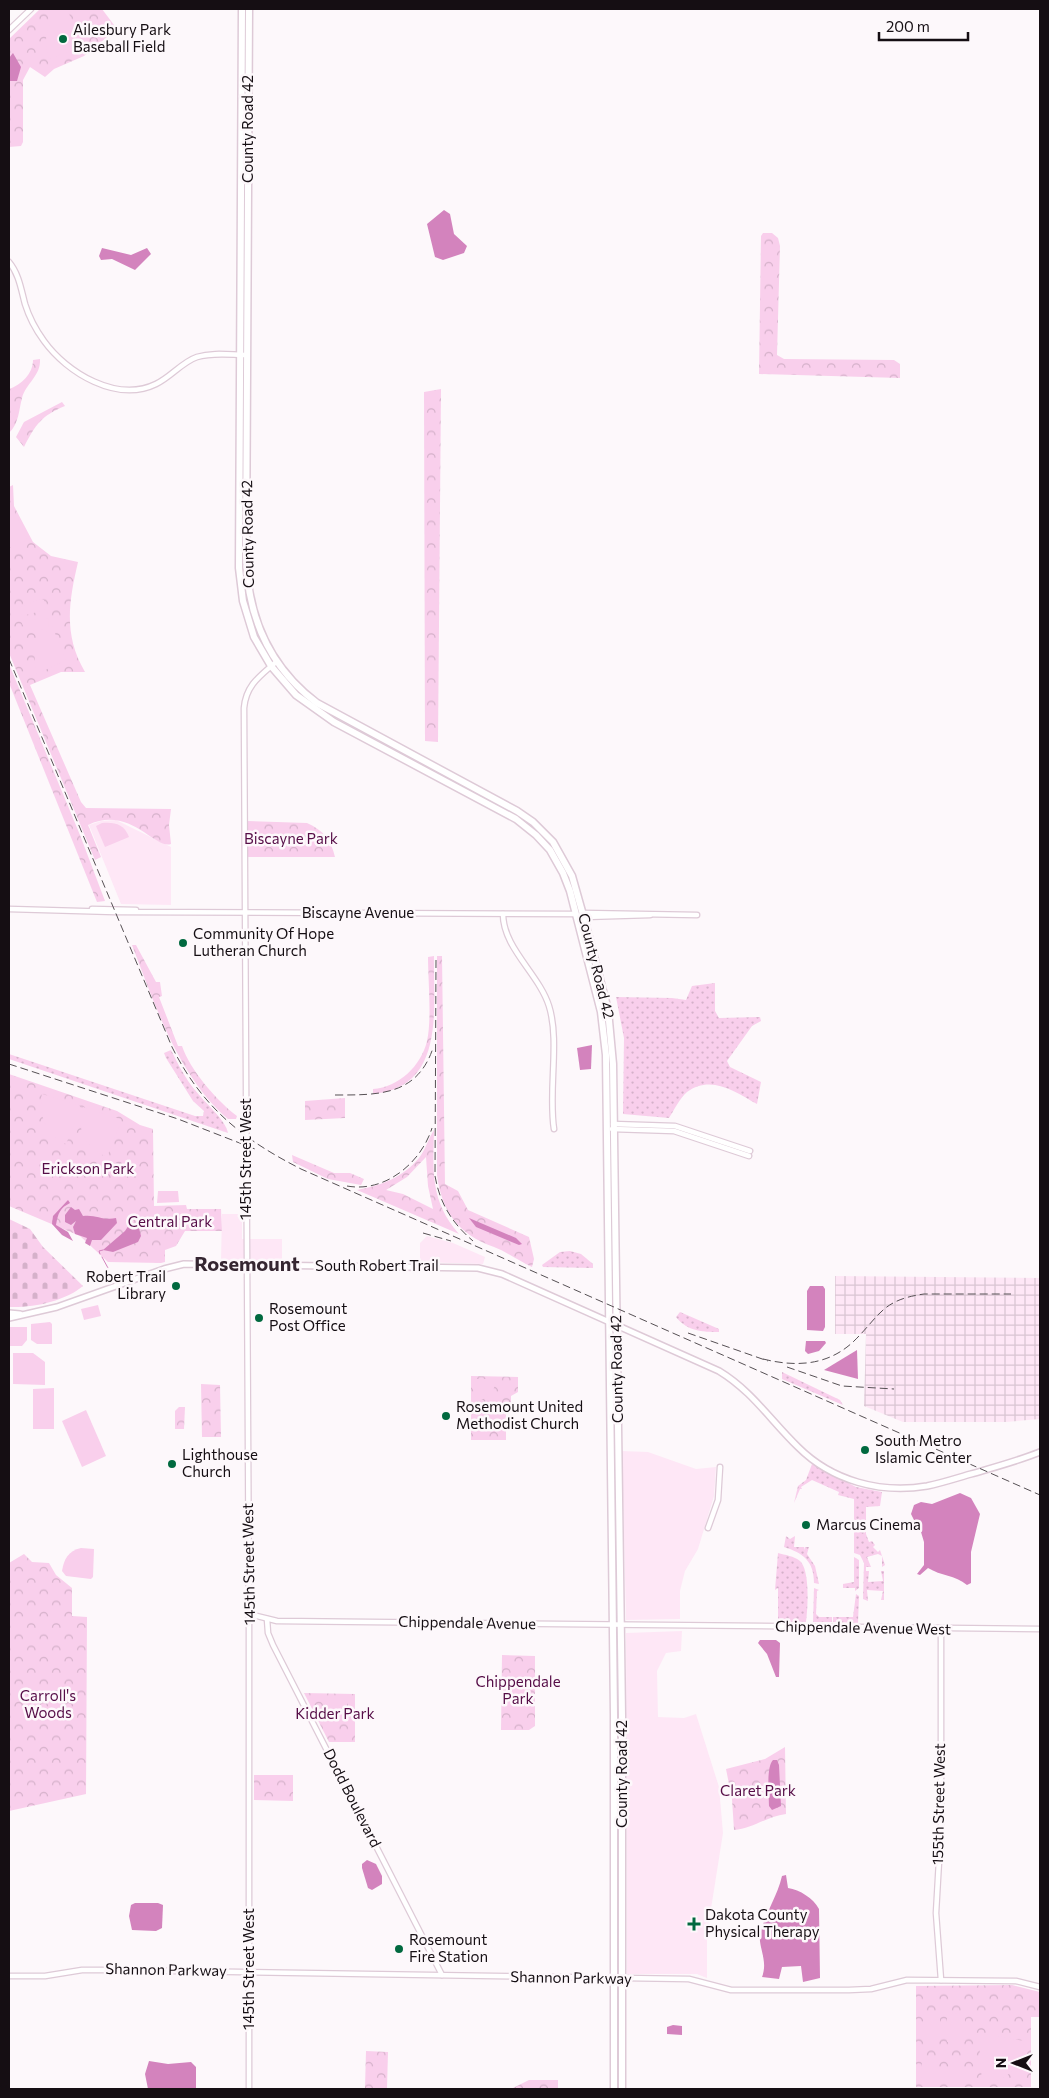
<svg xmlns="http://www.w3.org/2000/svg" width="1049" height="2098" viewBox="0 0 1049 2098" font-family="Commissioner,sans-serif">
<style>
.built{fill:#fee7f6}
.industrial{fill:url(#industrial-grid)}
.grass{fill:url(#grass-dots)}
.forest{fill:url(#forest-crowns);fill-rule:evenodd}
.cemetery{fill:url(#cemetery-stones)}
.garden{fill:#f9cfec}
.water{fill:#d383bd}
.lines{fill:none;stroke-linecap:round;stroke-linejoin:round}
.stream{stroke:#d383bd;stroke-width:1}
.minor-casing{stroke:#decad7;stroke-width:7}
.major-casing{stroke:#decad7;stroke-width:8}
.highway-casing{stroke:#decad7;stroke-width:9}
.minor{stroke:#fff;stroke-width:4.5}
.major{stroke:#fff;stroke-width:5}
.highway{stroke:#fff;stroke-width:6}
.rail{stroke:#565054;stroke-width:1;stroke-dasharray:8 4;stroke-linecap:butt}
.poi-dot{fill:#01693f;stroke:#fdf8fb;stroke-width:2}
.labels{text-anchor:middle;stroke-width:5;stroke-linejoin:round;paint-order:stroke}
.poi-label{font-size:15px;fill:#150e13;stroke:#fdf8fb;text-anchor:start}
.street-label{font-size:15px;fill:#150e13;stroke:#fdf8fb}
.park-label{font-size:15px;fill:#560d47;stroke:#fdf8fb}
.district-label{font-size:20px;font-weight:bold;fill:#352631;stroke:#fdf8fb}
</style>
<defs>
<pattern id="industrial-grid" width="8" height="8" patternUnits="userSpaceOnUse" patternTransform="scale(1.25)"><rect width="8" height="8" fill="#fee7f6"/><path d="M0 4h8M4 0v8" fill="none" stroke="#d9c5d2"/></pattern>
<pattern id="grass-dots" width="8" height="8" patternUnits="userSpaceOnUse" patternTransform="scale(1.25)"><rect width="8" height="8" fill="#f9cfec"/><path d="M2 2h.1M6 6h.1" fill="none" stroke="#d5b1ca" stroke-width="1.8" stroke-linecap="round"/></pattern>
<pattern id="forest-crowns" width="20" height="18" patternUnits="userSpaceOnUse" patternTransform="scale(1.25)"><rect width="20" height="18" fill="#f9cfec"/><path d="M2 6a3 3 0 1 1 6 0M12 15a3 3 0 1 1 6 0" fill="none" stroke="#d5b1ca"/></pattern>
<pattern id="cemetery-stones" width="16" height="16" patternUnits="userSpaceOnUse" patternTransform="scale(1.25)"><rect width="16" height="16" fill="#f9cfec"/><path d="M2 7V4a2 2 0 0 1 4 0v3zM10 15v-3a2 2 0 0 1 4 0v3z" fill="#d5b1ca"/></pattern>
</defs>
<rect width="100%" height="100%" fill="#fdf8fb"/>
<g class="built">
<path d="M116,820L171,847V905L121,904L89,825L101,821Z"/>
<path d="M222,1214H242V1239H282V1261L221,1260Z"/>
<path d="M427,1236L453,1243L485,1257L483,1264L420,1262V1243Z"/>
<path d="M622,1451L648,1452L696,1469L716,1467L714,1496L698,1549L685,1571L680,1591V1619L626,1620Z"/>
<path d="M682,1631L681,1651L666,1653L657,1671L658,1717L684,1718L696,1714L719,1787L723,1833L707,1934V1978L697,1974H627L626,1633Z"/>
</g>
<path class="industrial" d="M835,1276L1040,1278V1419L1006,1422H903L864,1406L866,1334H835Z"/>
<g class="grass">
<path d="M715,983V1011L719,1018L760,1017L761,1021L752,1026L727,1061L730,1067L761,1082L757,1104C736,1092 711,1074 687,1092C680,1098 674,1110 669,1118L623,1114L624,1038L616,997L672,998L686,1000L692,986Z"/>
<path d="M171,1050C178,1064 185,1078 195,1090C204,1102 226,1120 228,1133L9,1059V1054L195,1116H203L204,1111L193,1101L166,1058L164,1053Z"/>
<path d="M570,1251L581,1254L593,1264V1268L543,1267L542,1265L560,1252Z"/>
<path d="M680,1312L719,1329V1332C702,1332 687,1331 676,1317Z"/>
<path d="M782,1372L840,1400L843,1405L782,1379Z"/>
<path d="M812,1464L856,1487L882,1492L880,1506L866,1507V1534L869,1542L872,1541L875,1545L873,1547L878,1552L880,1550L885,1565L882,1567V1556L878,1554L867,1557L871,1567H866V1571H869L868,1582L883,1581L881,1571H884V1600H881L883,1591L867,1590L868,1601L863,1599L864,1563L860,1555L854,1553V1499L838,1495L839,1492L812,1480L801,1487L802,1489H800L794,1503L798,1486L806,1480Z"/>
<path d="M786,1536L790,1539L795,1536L794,1547H804L805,1550V1547H809L807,1554L815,1566L819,1584L814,1583C814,1561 803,1553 784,1547Z"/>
<path d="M778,1553C785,1555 794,1556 800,1561C810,1570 808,1609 806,1622H778V1588L775,1590Z"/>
<path d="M854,1557L859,1560V1588L855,1591V1588H843V1584L854,1582Z"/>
<path d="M814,1588L819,1590L817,1591L816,1614L819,1617H832V1622H813Z"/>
<path d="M856,1594L859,1596L858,1623L833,1622V1617H853Z"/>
</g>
<g class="forest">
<path d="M40,9H102L117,29L84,56L54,69L45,77L30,67L23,80V142L21,146L9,147V39Z"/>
<path d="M763,233H772L778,238L780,246L777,355L784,359L894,360L900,364V378L759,374L761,236Z"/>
<path d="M40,359C41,376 26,383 22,398C19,409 19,424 9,433V389C21,385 33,374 33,360Z"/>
<path d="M441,389L438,742L425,741L424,392Z"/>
<path d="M62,402L65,406C41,416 36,424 24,447L16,437L24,422Z"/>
<path d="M13,485L14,506L33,542L51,556L78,562C69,601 63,635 85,672H61L30,685L81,802L86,808L171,809L169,825L171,844C155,850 130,805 88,825L101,857L95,860L9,653V487Z"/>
<path d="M9,664L80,835L105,901L97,902L9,683Z"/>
<path d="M247,821L307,823C323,830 331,840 335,857H247Z"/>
<path d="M132,945H136L156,982H160L162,996L159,997L178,1046H182C190,1070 217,1101 237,1116L236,1119H228C178,1076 155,1005 132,945Z"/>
<path d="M434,956C433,1009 446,1087 373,1094V1089C399,1087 421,1066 427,1041C432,1019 428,980 428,957Z"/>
<path d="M437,956H442L445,1184L458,1191L468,1210L529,1237L534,1259L532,1267C519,1261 507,1252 494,1247C458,1234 442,1212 437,1175Z"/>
<path d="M9,1074L117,1111L140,1125L153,1129L154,1206L186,1205L187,1209H221L222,1231H185L176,1246L165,1250V1262L161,1263L108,1262L80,1236L9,1206Z"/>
<path d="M345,1098V1118L305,1120V1101Z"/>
<path d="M434,1130C433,1171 430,1201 459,1234L357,1190C382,1185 402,1178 419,1158C426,1149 428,1139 434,1130ZM426,1157L428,1186L433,1209L403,1194L386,1190L407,1177Z"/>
<path d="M292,1155L334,1173H350L364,1179L361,1185L328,1179L293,1162Z"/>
<path d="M471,1376L518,1377V1392L511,1396V1404H506V1440H471Z"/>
<path d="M201,1384L220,1385L221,1437H202Z"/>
<path d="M179,1407H185L184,1429H175V1411Z"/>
<path d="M24,1554L32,1562L49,1563L56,1575L72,1588V1616L87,1617L86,1794L9,1811V1563Z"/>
<path d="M502,1655L535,1656V1726L529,1730H501Z"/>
<path d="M304,1693L355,1694V1742H329Z"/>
<path d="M785,1747L786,1814C765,1817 752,1829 734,1830L732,1799L726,1769L765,1759Z"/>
<path d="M254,1775H293V1801L254,1800Z"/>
<path d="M1012,1985L1040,1992V2017H1031V2087H916V1986Z"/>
<path d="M366,2051L388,2052L387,2088H365Z"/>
<path d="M529,2080H558V2089H511Z"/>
</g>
<path class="cemetery" d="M9,1219L30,1229L43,1247L83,1286C65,1301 34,1308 9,1307Z"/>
<g class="garden">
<path d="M64,9H67L83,46L49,59C42,39 47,21 64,9Z"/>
<path d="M9,499L27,540L9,548Z"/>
<path d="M41,599L44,600L45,610L22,616L20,607Z"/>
<path d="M48,618L49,628L52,626L66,660L37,674C32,656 35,641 49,629L25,632L22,623L24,620Z"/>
<path d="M102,823C115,822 124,824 129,837L105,847L96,826Z"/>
<path d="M42,1094L79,1105L81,1108L66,1144C46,1134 38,1116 42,1094Z"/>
<path d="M83,1107L120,1119L121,1122L107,1157C86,1149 75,1129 83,1107Z"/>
<path d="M158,1191H178L179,1202L157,1203Z"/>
<path d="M98,1305L101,1316L84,1320L81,1309Z"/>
<path d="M50,1322L52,1324V1344H37L31,1340V1324Z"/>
<path d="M9,1327H27V1340L22,1346H9Z"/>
<path d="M13,1353H33L45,1362V1385L13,1384Z"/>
<path d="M475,1379H496C495,1392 488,1398 476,1402L473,1382Z"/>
<path d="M54,1388V1429H33V1389Z"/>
<path d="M86,1410L106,1456L82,1467L62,1421Z"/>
<path d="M81,1548L94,1549L93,1577L91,1579L66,1576L62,1571C64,1559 68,1551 81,1548Z"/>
<path d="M505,1678H528L531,1681V1702L512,1696Z"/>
<path d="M325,1700L347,1701V1723L332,1716Z"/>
<rect x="923" y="2013" width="17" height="28"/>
<path d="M947,2013L965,2014V2042H947Z"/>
<path d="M997,2036L1024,2041C1024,2066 1006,2083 982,2083L979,2041L982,2038H997Z"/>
<path d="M922,2059H936V2082H921Z"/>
<rect x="950" y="2059" width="14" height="23"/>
</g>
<g class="water">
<path d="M13,53L21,67L17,81H9V58Z"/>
<path d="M444,210L450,214L454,234L467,246L464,253L443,260L435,257L427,224Z"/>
<path d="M102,248L131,255L147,248L151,254L135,270L112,259L101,260L99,256Z"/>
<path d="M592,1045L591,1069L580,1070L577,1048Z"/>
<path d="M68,1200L70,1203C60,1208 58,1213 56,1225L68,1232L73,1241L62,1235L52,1224L53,1216Z"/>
<path d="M71,1207L75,1210L79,1209L83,1216C95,1214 104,1221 116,1218L117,1223L101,1240H92L90,1246L85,1243L87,1238L75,1234L73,1227L76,1221L71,1225L65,1222V1215Z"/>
<path d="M469,1218L516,1238L522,1244L519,1245L476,1227Z"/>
<path d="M138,1224L141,1236L138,1242L113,1252L103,1250L125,1231L129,1225Z"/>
<path d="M810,1286H823L825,1289V1327L823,1331L807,1330V1291Z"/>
<path d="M806,1341H825L826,1343L819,1351L808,1354L805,1351Z"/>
<path d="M857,1350L858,1379L824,1370Z"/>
<path d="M960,1493L971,1498L980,1514L971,1552V1583L967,1585C955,1575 941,1576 928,1568L920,1575L917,1574L924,1565V1542L918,1522L914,1520L911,1514L914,1505L921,1502L932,1504Z"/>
<path d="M760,1640H776L780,1643L779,1677H776L767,1654L758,1643Z"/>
<path d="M773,1760H777L779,1765L781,1806L772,1810L769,1806C769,1795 766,1767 773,1760Z"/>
<path d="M367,1860L376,1864L382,1876V1884L372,1890L368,1888L362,1868V1864Z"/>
<path d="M786,1875L788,1888C800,1890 813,1898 819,1909L820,1978L803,1982L801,1966L782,1967L779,1979L762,1977C769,1959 756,1945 761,1931C766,1912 777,1897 782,1876Z"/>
<path d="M135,1903H158L163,1905L162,1928L156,1931L132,1930L129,1916L131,1905Z"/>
<path d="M673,2025L682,2026V2035L667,2034V2027Z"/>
<path d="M149,2061L168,2064L191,2062L196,2067V2089H148L145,2074Z"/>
</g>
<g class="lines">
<g class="stream">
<path d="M100,1254L99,1251L103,1250"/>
<path d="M102,1257L108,1268"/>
</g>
<defs>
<g id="minor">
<path d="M9,30L31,9"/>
<path d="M9,262C19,274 21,289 25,304C29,317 36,330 44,341C67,373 117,403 156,384C171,377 182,362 197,357C213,352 231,355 247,355"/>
<path d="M9,909L115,912L576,914"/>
<path d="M92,909L136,910"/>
<path d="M583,913L697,915"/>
<path d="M503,914C503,948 539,974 549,1006C560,1041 548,1091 554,1129"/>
<path d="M584,917L650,915"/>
<path d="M613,1124L675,1126L750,1151"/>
<path d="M612,1129L674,1131L749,1156"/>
<path d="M708,1528L718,1500L720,1467"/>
<path d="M249,1614L277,1621L1040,1629"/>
<path d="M267,1619L268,1633L273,1645L442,1975"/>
<path d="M941,1628V1826L936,1913L941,1980"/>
<path d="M9,1976H45L82,1970H114L689,1979L731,1990H849L871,1989L907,1980L1016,1981L1040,1987"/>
<path d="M249,2089V1620L244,708C246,685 260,676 276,662"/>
</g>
<g id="major">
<path d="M9,1313L20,1314"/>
<path d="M9,1318L57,1307L164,1269L184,1264L478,1268L502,1274L719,1371C752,1391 771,1421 798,1447C832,1481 881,1494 927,1486C942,1483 957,1478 971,1474C995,1467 1018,1461 1040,1452"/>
</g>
<g id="highway">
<path d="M242,9L239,568L243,601L254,637L271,666L296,695L334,722L516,819L536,835L550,850L563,873L570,891L601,1012L606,1055L614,1715V2089"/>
<path d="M249,9L246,555C247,616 268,666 317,703L517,811L533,822L553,842L572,876L585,922L608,1010L613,1064L622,1715V2089"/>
</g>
</defs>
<use href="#minor" class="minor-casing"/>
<use href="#major" class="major-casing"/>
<use href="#highway" class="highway-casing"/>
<use href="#minor" class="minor"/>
<use href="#major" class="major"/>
<use href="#highway" class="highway"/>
<g class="rail">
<path d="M9,659L172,1047C202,1107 242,1139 301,1169L1040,1495"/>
<path d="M436,960L435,1176C440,1204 452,1223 473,1241"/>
<path d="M9,1064L178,1119L255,1149"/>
<path d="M335,1095C378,1095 417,1096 433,1048"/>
<path d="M347,1186C385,1193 421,1163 432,1128"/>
<path d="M423,1233L451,1241"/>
<path d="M688,1333L768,1361"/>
<path d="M763,1359C795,1367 827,1366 853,1342C880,1316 881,1300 924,1294H1011"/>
<path d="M787,1367L842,1386L894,1389"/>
</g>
</g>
<g class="poi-dot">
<circle cx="63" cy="39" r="5"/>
<circle cx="183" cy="943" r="5"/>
<circle cx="176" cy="1286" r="5"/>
<circle cx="259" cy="1318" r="5"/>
<circle cx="446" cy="1416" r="5"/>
<circle cx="865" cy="1450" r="5"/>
<circle cx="172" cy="1464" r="5"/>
<circle cx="806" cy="1525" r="5"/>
<path d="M691.5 1916.5h5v5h5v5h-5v5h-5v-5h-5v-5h5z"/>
<circle cx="399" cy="1949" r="5"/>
</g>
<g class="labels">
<g class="poi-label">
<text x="73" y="35">Ailesbury Park<tspan x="73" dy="17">Baseball Field</tspan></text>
<text x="193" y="939">Community Of Hope<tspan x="193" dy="17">Lutheran Church</tspan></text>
<text x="166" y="1282" text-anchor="end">Robert Trail<tspan x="166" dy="17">Library</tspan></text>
<text x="269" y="1314">Rosemount<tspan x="269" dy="17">Post Office</tspan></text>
<text x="456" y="1412">Rosemount United<tspan x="456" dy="17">Methodist Church</tspan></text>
<text x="875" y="1446">South Metro<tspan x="875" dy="17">Islamic Center</tspan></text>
<text x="182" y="1460">Lighthouse<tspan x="182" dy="17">Church</tspan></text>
<text x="816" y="1530">Marcus Cinema</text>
<text x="705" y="1920">Dakota County<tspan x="705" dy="17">Physical Therapy</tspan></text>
<text x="409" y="1945">Rosemount<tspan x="409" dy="17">Fire Station</tspan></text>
</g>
<g class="street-label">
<text transform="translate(248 129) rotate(-90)" y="5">County Road 42</text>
<text transform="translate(248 534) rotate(-91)" y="5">County Road 42</text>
<text x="358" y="918">Biscayne Avenue</text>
<text transform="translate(596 966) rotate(76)" y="5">County Road 42</text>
<text transform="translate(246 1159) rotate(-90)" y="5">145th Street West</text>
<text x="377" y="1271">South Robert Trail</text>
<text transform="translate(617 1369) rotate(-91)" y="5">County Road 42</text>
<text transform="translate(249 1564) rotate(-91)" y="5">145th Street West</text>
<text transform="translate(467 1623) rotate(1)" y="5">Chippendale Avenue</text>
<text transform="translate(863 1628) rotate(1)" y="5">Chippendale Avenue West</text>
<text transform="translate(622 1774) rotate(-90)" y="5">County Road 42</text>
<text transform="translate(352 1798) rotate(63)" y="5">Dodd Boulevard</text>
<text transform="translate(939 1804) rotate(-89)" y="5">155th Street West</text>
<text transform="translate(249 1969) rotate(-90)" y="5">145th Street West</text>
<text transform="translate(166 1970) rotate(1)" y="5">Shannon Parkway</text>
<text transform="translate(571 1978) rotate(1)" y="5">Shannon Parkway</text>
</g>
<g class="park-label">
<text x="291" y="844">Biscayne Park</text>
<text x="88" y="1174">Erickson Park</text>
<text x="170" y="1227">Central Park</text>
<text x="518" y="1687">Chippendale<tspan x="518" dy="17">Park</tspan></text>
<text x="48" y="1701">Carroll's<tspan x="48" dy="17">Woods</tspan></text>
<text x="335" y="1719">Kidder Park</text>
<text x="758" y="1796">Claret Park</text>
</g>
<g class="district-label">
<text x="247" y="1271">Rosemount</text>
</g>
</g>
<rect width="1049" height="2098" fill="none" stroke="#150e13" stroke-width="20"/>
<g transform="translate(1014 2063) rotate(270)" stroke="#fdf8fb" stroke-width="4" paint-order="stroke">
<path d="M0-4L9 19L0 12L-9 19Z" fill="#150e13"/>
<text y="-8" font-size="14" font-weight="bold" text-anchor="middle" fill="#150e13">N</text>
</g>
<path d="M879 32v8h89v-8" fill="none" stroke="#150e13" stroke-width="2.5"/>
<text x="886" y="32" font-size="15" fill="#150e13" stroke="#fdf8fb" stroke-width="4" paint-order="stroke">200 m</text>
</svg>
